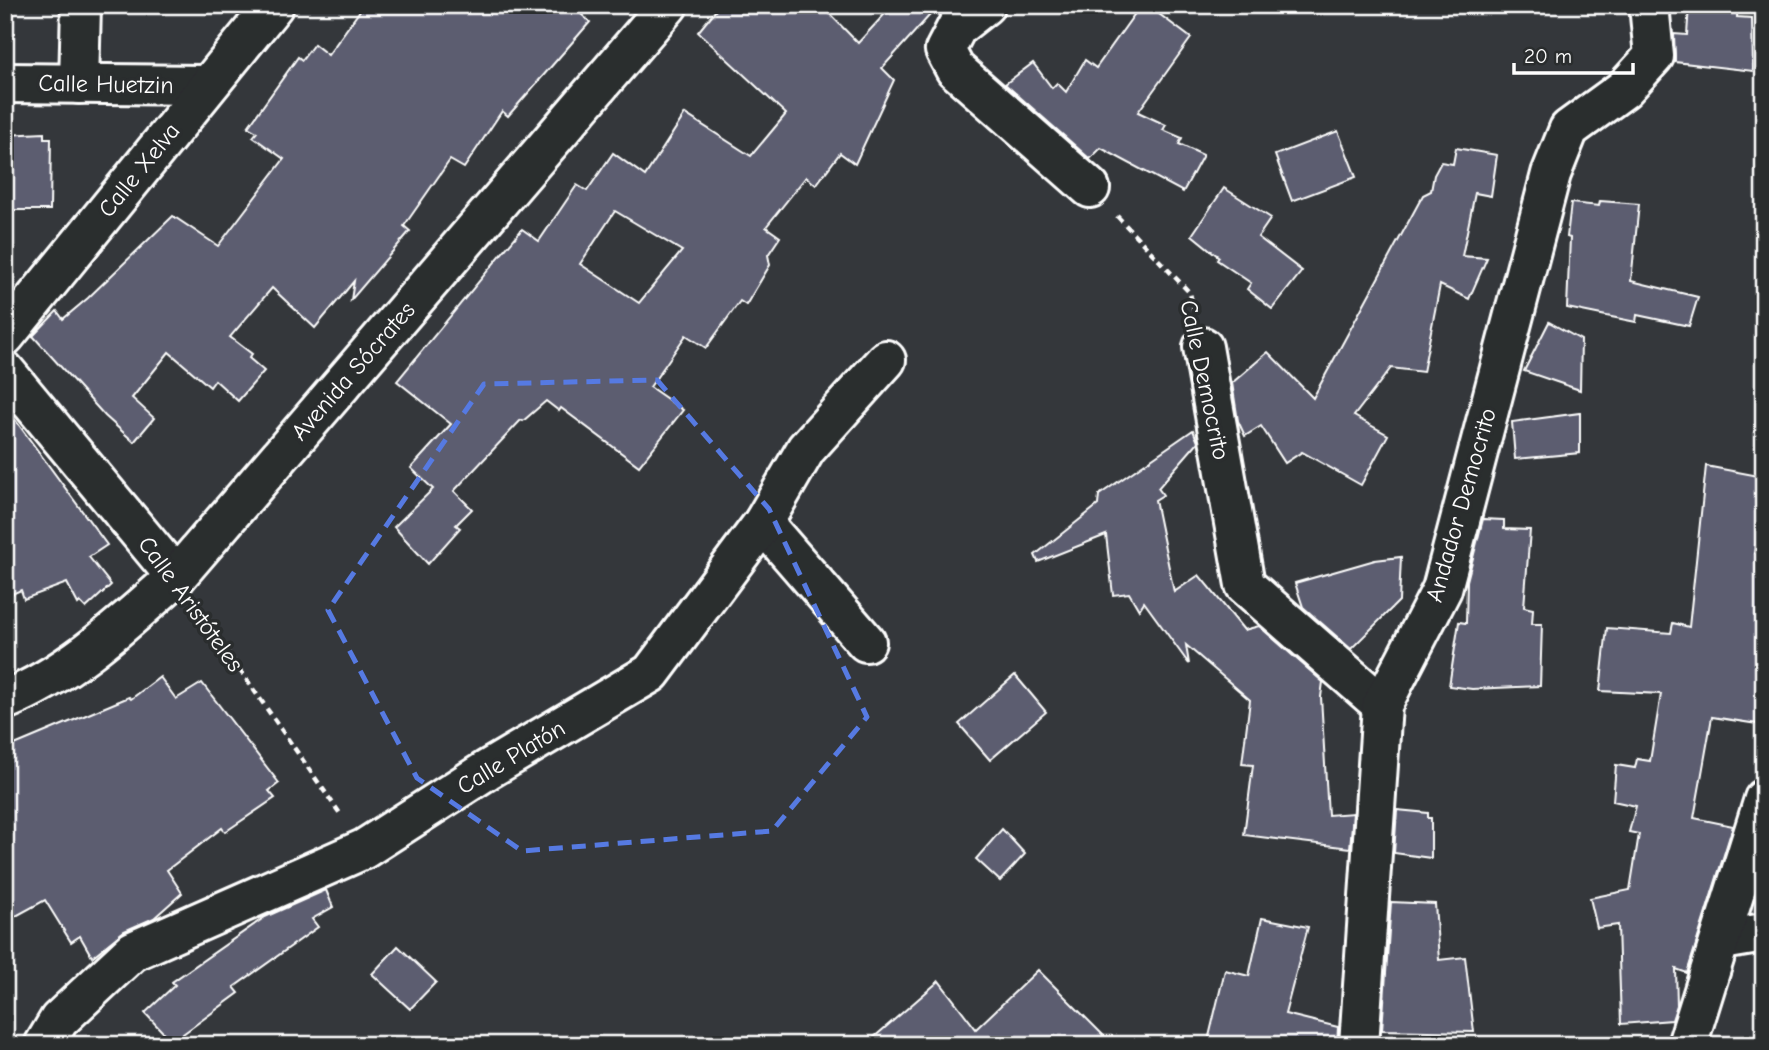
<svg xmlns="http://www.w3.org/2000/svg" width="1769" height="1050" viewBox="0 0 1769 1050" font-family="'Comic Neue',sans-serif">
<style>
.building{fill:#5c5d6f;stroke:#fff;stroke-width:2;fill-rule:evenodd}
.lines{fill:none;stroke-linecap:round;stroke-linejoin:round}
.street-casing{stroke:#fff;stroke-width:44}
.secondary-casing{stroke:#fff;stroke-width:44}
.path{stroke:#fff;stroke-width:4.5;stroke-dasharray:7 5;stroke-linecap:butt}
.street{stroke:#2a2d2e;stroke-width:38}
.secondary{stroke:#2a2d2e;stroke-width:38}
.marked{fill:none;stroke:#567ae2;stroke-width:5;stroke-dasharray:14 9;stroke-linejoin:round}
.labels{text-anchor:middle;stroke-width:7;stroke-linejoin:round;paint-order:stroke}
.street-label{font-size:24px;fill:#fff;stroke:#2a2d2e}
</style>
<rect width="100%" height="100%" fill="#34373b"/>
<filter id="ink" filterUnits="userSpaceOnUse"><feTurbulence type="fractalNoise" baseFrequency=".0143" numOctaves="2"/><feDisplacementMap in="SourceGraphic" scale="14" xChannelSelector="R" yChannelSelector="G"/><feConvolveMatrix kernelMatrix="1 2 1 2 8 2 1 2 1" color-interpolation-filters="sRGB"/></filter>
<g filter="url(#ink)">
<g class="building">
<path d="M364,5H571L590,22L508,116L502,111L464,168L450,160L404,226L410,231L351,300L354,281L315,328L272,288L230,337L252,354L249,358L264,371L238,401L215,380L210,387L169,352L132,398L154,418L134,442L105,416L33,336L57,311L63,319L88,298L173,216L218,246L284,159L253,137L257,132L248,127L298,57L302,60L314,44L328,55Z"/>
<path d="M720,5H821L858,43L893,5H939L882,68L894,80L855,164L840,153L816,185L806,177L766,227L780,237L768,255L770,265L746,305L740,301L706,348L686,335L650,387L683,410L639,466L561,408L559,411L546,401L523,421L521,420L454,491L472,509L456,525L460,528L428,564L394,527L433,489L411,468L451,424L397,381L522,229L539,241L577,185L587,191L613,153L645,176L685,114L751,156L786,114L698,32ZM615,211L682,251L639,303L580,264Z"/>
<path d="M1141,5H1147L1191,38L1138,112L1166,125L1163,130L1182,138L1179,144L1203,155L1183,192L1101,148L1090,159L1005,84L1033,63L1052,88L1057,83L1066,92L1085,60L1096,68Z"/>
<path d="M1689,5H1738L1737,17L1752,18L1753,71L1675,62L1674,34L1687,35Z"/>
<path d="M1338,131L1356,177L1292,201L1275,155Z"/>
<path d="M44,133V138H51L50,210H5V135Z"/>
<path d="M1456,148L1497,155L1491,196L1475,193L1462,256L1487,258L1469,299L1440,285L1423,372L1391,368L1354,416L1388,435L1361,485L1302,452L1285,463L1261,426L1245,436L1238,421L1232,383L1268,352L1313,398L1423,195L1431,191L1434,175L1441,162L1453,164Z"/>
<path d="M1224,188L1271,218L1258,237L1302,271L1272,309L1247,289L1251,283L1217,260L1219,257L1192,235Z"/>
<path d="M1600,201L1639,204L1631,281L1698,297L1689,326L1637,315L1636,322L1567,308L1570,238L1567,237L1571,203L1599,206Z"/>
<path d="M1549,322L1581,340L1580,390L1524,371Z"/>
<path d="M5,406L107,545L89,557L111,585L86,608L80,602L78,604L67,583L24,599L21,590L5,597Z"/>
<path d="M1580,413V453L1515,459L1512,422Z"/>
<path d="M1193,430L1198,442L1158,488L1163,495L1155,500L1174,592L1199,575L1244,630L1259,626L1323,682L1321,697L1328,815L1353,813L1350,848L1244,835L1253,765L1242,764L1250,700L1186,645L1189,664L1144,602L1139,610L1129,593L1113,595L1106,535L1038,562L1035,555L1098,505L1099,495Z"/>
<path d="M1706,466L1764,477V507L1754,553L1764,555V725L1712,717L1694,818L1733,826L1687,973L1676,969L1677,1005L1672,1020L1621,1024L1618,925L1597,928L1590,898L1630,890L1639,834L1629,832L1636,806L1613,801L1616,765L1635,768L1637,759L1650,761L1661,694L1600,691L1607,628L1671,633L1673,623L1689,627Z"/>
<path d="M1483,519L1504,520V529L1530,530L1524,607L1533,609L1532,624H1542L1540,686L1472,689L1449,686L1459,622L1466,623L1467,581Z"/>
<path d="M1401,557L1399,601L1351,649L1303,607L1295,583L1375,560Z"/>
<path d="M1015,675L1046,712L990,760L959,724Z"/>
<path d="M160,677L176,699L202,683L279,783L269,791L275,798L225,832L222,828L167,870L182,893L154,918L124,931L92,957L80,936L71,942L45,900L5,922V749L129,697L131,699Z"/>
<path d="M1397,810L1428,813V818H1431V858L1394,853Z"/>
<path d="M1002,829L1025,854L1000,881L976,859Z"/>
<path d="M326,890L333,907L312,919L318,927L234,987L239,993L172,1042L145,1013L175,985L172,982L265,917Z"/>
<path d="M1391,902L1435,904L1439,960L1465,957L1474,1032L1382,1030Z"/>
<path d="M1262,918L1308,927L1285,1014L1338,1027L1337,1045H1207L1225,970L1249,976Z"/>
<path d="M398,946L436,982L410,1009L372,974Z"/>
<path d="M1038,970L1113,1045H865L939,981L976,1029Z"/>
</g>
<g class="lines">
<defs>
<g id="street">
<path d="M985,5L957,27L945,50L955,69L1090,188"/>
<path d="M5,83L206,85"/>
<path d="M79,84L81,5"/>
<path d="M5,336L274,5"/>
<path d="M1203,347L1245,585L1382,705"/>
<path d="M5,371L176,577"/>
<path d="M763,523L866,642"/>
<path d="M1722,940L1764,933"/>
<path d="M44,1045L59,1020L133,951L364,849L487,770L651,673L763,523L806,449L886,360"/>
<path d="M1359,1045L1382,705L1442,589L1551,174L1569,129L1624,89L1654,56L1649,5"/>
<path d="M1687,1045L1764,799"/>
</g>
<path id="secondary" d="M5,700C70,674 124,623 176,577L668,5"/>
</defs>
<use href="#street" class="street-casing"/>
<use href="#secondary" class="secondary-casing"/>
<g class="path">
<path d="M1117,216L1190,293L1194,311"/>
<path d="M198,610L341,815"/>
</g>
<use href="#street" class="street"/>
<use href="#secondary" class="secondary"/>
</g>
</g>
<path class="marked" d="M657,380L769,509L867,717L772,831L522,851L417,778L328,610L484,384Z"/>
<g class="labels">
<g class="street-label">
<text transform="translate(106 84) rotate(1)" y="8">Calle Huetzin</text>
<text transform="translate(139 170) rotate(-51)" y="8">Calle Xelva</text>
<text transform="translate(353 371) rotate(-49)" y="8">Avenida Sócrates</text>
<text transform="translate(1205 380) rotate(78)" y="8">Calle Democrito</text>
<text transform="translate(1461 505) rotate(-74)" y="8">Andador Democrito</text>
<text transform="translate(191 604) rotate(54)" y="8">Calle Aristóteles</text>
<text transform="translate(511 757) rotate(-31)" y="8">Calle Platón</text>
</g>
</g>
<rect width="1769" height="1050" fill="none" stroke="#2a2d2e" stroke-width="28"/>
<rect x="14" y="14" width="1741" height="1022" fill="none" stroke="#fff" stroke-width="2.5" filter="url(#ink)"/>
<path d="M1514 63v10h119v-10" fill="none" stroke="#ffffff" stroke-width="3.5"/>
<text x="1524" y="63" font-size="21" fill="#ffffff" stroke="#2a2d2e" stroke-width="5" paint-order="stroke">20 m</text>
</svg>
